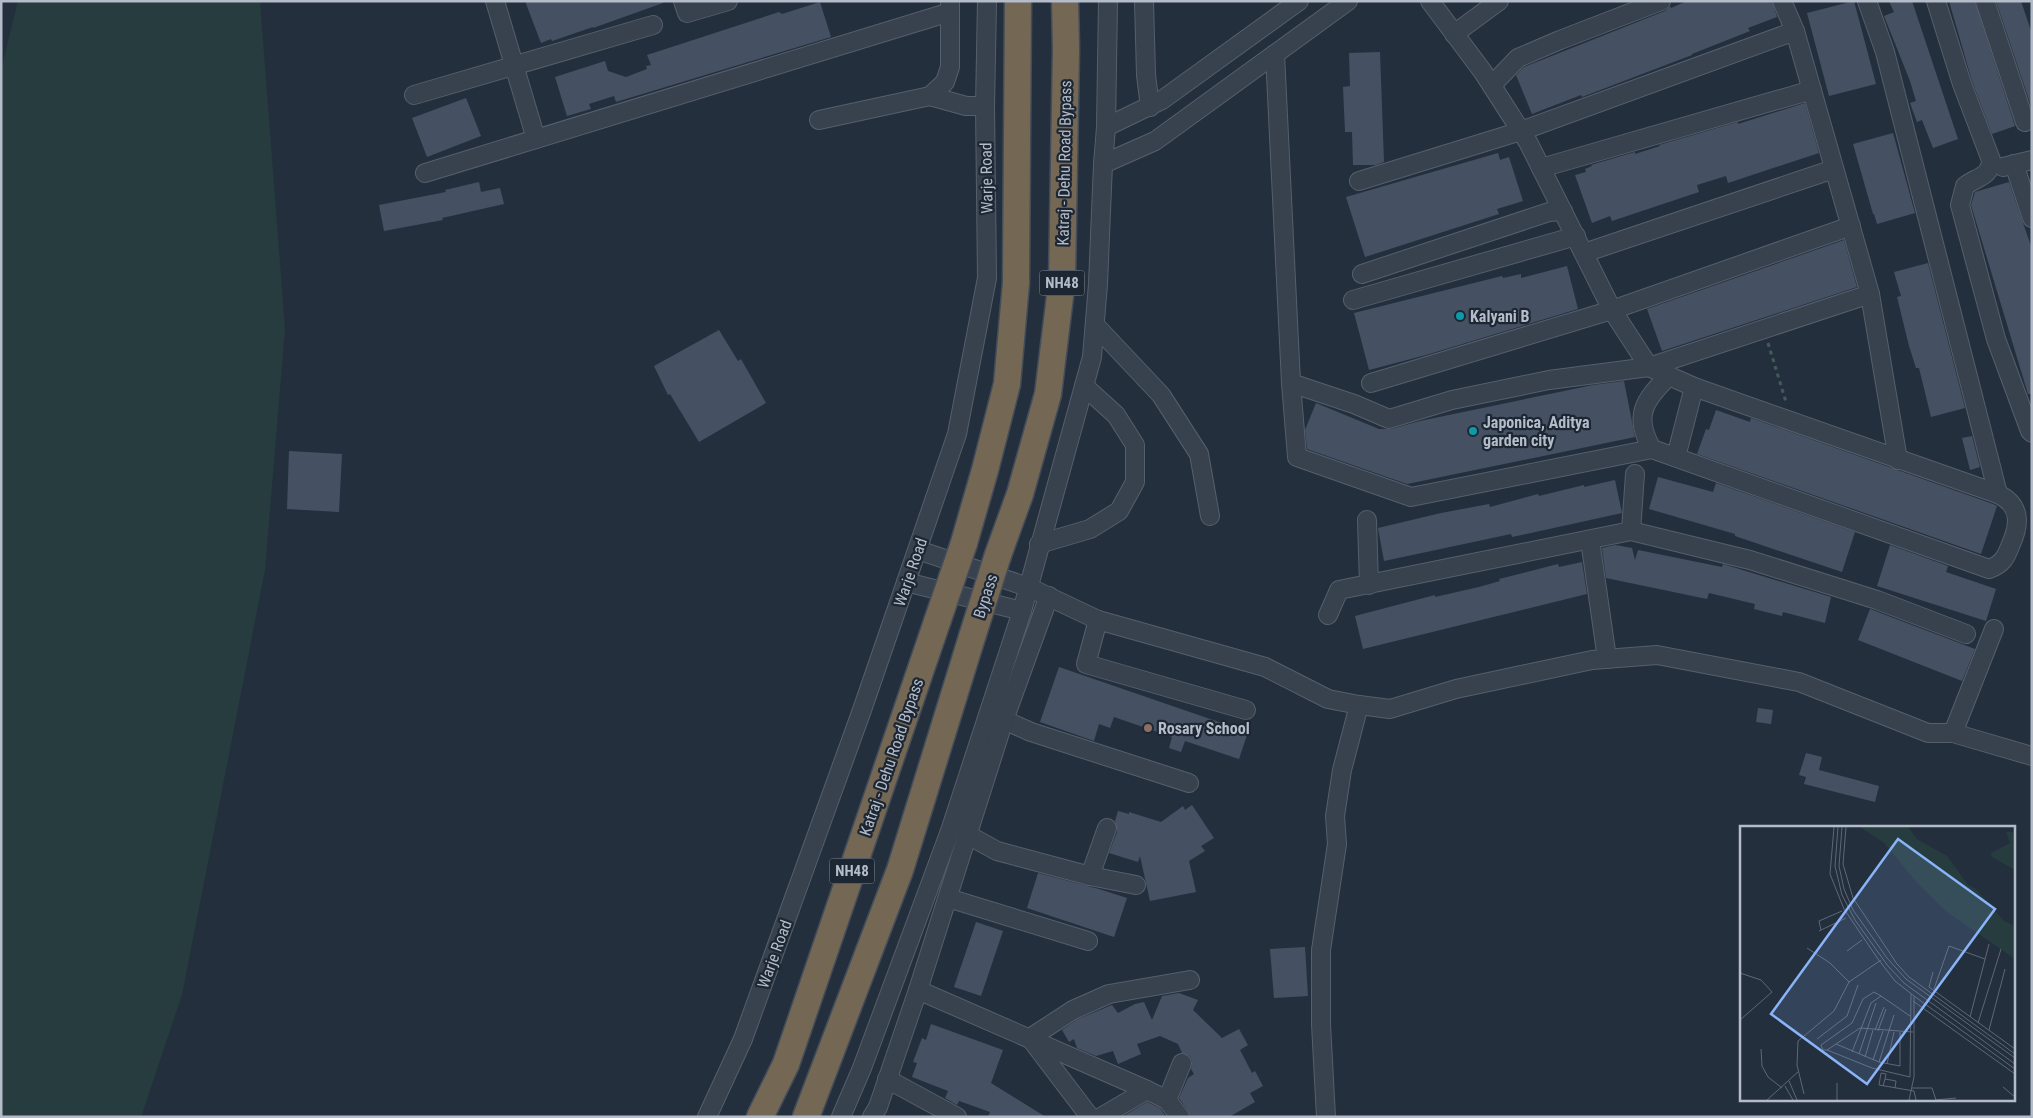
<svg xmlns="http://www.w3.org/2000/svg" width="2033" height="1118" viewBox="0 0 2033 1118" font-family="'Roboto Condensed',sans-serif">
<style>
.green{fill:#263c3f}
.building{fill:#455162}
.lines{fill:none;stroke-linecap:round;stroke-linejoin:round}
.minor-casing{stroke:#565f6c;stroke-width:20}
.highway-casing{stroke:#434c59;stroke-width:29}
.path{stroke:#44595c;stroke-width:3;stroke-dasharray:4 4;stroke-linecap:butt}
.minor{stroke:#38414e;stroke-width:18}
.highway{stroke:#746855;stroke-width:26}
.highway-bridge-casing{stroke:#434c59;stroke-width:29;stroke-linecap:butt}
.highway-bridge{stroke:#746855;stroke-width:26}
.culture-dot{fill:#0f9aa8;stroke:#1d2633;stroke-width:2}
.education-dot{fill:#8d6e63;stroke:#1d2633;stroke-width:2}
.labels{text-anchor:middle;stroke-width:4.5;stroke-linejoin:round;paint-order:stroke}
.shield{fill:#1d2633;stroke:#878f9c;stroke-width:1}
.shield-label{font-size:15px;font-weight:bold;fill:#b4bcc9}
.street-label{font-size:16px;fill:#b4bcc9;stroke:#1d2633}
.poi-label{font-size:16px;font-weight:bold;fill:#b4bcc9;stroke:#1d2633;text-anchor:start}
.inset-road{fill:none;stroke:#5e6776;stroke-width:1}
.view{fill:#8ab4f8;fill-opacity:0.15;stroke:#8ab4f8;stroke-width:2.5}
.inset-edge{fill:none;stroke:#b4bcc9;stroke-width:2.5}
</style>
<rect width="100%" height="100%" fill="#242f3e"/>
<path class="green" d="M18,1H260L285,329L265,570L182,995L141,1117H1V70Z"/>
<g class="building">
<path d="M525,1H663V3L593,28V27L552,41L551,39L541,43Z"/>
<path d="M1687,1H1772L1777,17L1748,28L1750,31L1692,54V55L1582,97L1581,95L1532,114L1516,75L1524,67L1665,11L1670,6L1671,8Z"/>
<path d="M1854,1L1876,84L1829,96L1807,13Z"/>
<path d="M1889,1H1912L1958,139L1933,148L1922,120L1917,122L1910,103L1916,101L1910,81L1884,16L1894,12Z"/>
<path d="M1949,1H1975L2015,126L1992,134L1972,81Z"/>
<path d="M1996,1H2021L2032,34V109Z"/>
<path d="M820,2L831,37L616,102L614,96L589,104L591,109L567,116L555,77L605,61L608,71L626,77L647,69L646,66L651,65L647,55L779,12L782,14Z"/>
<path d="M1380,52L1384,162L1376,165H1353L1352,132H1345L1343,87L1350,86L1349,53Z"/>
<path d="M466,98L481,136L427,157L412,118Z"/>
<path d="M1805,103L1819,153L1728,183L1726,176L1697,185L1699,192L1612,221L1610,216L1592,223L1575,175L1586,172L1585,169L1592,166L1591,165L1635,152V154L1660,146L1659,145L1738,122V124Z"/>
<path d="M1893,133L1915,213L1877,224L1874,214H1873L1853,144Z"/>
<path d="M1498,153L1500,160L1509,157L1523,201L1497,209L1499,214L1365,257L1346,197Z"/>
<path d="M479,182L481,192L500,188L504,204L442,218L443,220L384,231L379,205L446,192L445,190Z"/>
<path d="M2009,182L2032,249V394H2028L1971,205L1975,192Z"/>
<path d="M1844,240L1857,287L1662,351L1647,309Z"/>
<path d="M1928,263L1965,408L1931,417L1919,368H1916L1909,346L1897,297L1901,296L1894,272Z"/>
<path d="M1567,266L1578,309L1426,355L1369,370L1354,313L1502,276L1503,278L1521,274V278Z"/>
<path d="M719,330L738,361L741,359L766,403L699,442L670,394L668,395L654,366Z"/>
<path d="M1624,381L1635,437L1407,484L1307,449L1305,430L1316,403L1379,429H1391L1420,421L1593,385Z"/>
<path d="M1716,410L1750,422L1751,418L1993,504L1997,506L1981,554L1697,454L1706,429L1709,430Z"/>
<path d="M1972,436L1980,467L1970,470L1962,438Z"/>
<path d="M289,451L342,454L339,512L287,509Z"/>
<path d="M1658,477L1713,492L1716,483L1855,532L1842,572L1735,536V534L1649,509Z"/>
<path d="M1615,480L1622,513L1512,537L1511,534L1384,561L1378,528L1441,513L1489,504L1490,507L1538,494L1539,496L1584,485V487Z"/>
<path d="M1615,545L1632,548L1635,560L1638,550L1722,567L1723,564L1831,597L1825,623L1783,612L1782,616L1754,609L1755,604L1709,593L1707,599L1606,578L1602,548Z"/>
<path d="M1890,545L1948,566L1946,572L1996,589L1986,621L1877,586Z"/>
<path d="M1582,562L1587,594L1363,649L1355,616L1435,595V597L1479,587L1500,581L1499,579L1558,564L1559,567Z"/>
<path d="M1870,609L1975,649L1962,681L1858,640Z"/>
<path d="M1059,667L1248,732L1239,759L1185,741L1181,752L1169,748L1172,737L1114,717L1110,728L1099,724L1094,741L1040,722Z"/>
<path d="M1758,708L1773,710L1771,724L1756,722Z"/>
<path d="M1806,753L1822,757L1819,770L1879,786L1875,802L1804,784L1806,777L1799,775Z"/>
<path d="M1192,805L1214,838L1201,846L1205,851L1189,861L1196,892L1150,901L1140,856L1138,862L1109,853L1117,832L1115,821L1118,811L1129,814V812L1161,822L1183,806L1185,810Z"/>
<path d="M1038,873L1099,889L1127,898L1114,937L1027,908Z"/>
<path d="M976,922L1003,931L981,996L954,987Z"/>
<path d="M1305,947L1308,996L1274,998L1270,949Z"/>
<path d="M1179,993L1198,1000L1193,1010L1222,1038L1239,1029L1248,1045L1240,1050L1252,1073L1255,1071L1263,1086L1250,1093L1255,1102L1229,1117H1190L1188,1111L1179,1098L1188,1078L1194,1074L1191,1069L1192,1061L1190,1056L1182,1053L1178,1044L1160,1036L1137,1044L1141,1054L1118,1064L1113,1051L1096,1056L1077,1048L1074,1039L1069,1042L1062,1030L1078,1019L1112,1005L1118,1013L1135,1004L1144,1002L1152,1020L1162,996Z"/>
<path d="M931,1024L1003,1050L991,1083L1046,1117H988L990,1112L959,1101L957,1105L945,1098L948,1091L912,1077L917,1063L913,1062L922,1038L926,1040Z"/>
<path d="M1147,1102L1160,1108L1166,1117H1122Z"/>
</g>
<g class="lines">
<defs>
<g id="minor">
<path d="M495,1L536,139"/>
<path d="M683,1L687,13L728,1"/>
<path d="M1144,1L1146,75L1150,107"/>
<path d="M1430,1L1483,72L1528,142L1612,310L1649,367L1694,387L1998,494L1885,52L1867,1"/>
<path d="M1782,1L1795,31L1870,294L1898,460"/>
<path d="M1936,1L1962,84L1991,160C1991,177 1976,177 1965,186L1960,205L1996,339L2030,431L2032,433"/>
<path d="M1985,1L2025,122"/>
<path d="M1454,34L1499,1"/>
<path d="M1275,54L1291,383"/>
<path d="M1492,85L1518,58L1560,40L1661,1"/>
<path d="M414,95L653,25"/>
<path d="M930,96L966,106H985"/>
<path d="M819,120L930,96L945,82L950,67V1"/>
<path d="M1106,127L1162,100L1299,1"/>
<path d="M1103,164L1155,141L1348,1"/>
<path d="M2014,164L2032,218"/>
<path d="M2003,167L2032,160"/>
<path d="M1541,168L1812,90"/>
<path d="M425,173L950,12"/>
<path d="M1359,181L1521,131L1795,31"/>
<path d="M1584,253L1834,169"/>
<path d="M1362,274L1549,212L1563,211"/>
<path d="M1870,294L1649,367L1549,380L1452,400L1389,419L1354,404L1291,383L1297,457L1411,497L1652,449L1989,569C2003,564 2006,557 2011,544C2020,524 2021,505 1998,494"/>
<path d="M1353,300L1576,236"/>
<path d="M1095,325L1161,395L1199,454L1210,516"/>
<path d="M1371,383L1612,310L1851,226"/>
<path d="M1652,449C1633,416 1644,400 1669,376"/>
<path d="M1676,457L1694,387"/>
<path d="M1367,520L1369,585"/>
<path d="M1631,531L1635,474"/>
<path d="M1590,540L1607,659"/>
<path d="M1039,544L1090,529L1119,511L1135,482V445L1116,415L1084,386"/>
<path d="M918,550L1028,587L1098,620L1265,667L1328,699L1359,705L1390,709L1456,689L1592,660L1657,655L1799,682L1928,733H1953L2032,756"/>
<path d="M906,582L1022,611"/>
<path d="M1328,615L1339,590L1631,531L1750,560L1877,600L1966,634"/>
<path d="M1098,620L1086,664L1246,710"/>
<path d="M1004,720L1031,732L1189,783"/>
<path d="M1953,733L1994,629"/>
<path d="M968,835L997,851L1090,876L1136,885"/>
<path d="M1090,876L1107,828"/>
<path d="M948,898L1088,941"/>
<path d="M918,990L1147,1090L1167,1100L1180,1117"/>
<path d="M887,1079L957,1117"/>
<path d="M1167,1100L1182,1063"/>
<path d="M707,1117L743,1039L862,710L957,434L987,278L985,106L987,1"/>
<path d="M841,1117L862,1068L950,831L1022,611L1092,357L1098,284L1103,164L1106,127L1108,1"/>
<path d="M872,1117L878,1107L918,990L1004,720L1049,596"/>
<path d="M1090,1117L1030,1038L1073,1010L1109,994L1190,980"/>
<path d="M1101,1117L1147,1090"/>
<path d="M1326,1117L1321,1024V950L1337,844L1335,816L1342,770L1359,705"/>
</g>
<g id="highway">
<path d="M964,543L985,470L1007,384L1016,283L1018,1"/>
<path d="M998,555L1020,494L1048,394L1062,280L1066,49L1065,1"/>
<path d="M760,1117L786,1064L937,622"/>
<path d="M806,1117L900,870L972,637"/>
</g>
</defs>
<use href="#minor" class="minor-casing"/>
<use href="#highway" class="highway-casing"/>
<path class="path" d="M1768,343L1786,402"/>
<use href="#minor" class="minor"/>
<use href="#highway" class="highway"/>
<defs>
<g id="highway-bridge">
<path d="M937,622L964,543"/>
<path d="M972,637L998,555"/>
</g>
</defs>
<use href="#highway-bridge" class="highway-bridge-casing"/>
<use href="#highway-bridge" class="highway-bridge"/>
</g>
<g class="culture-dot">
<circle cx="1460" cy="316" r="5"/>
<circle cx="1473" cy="431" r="5"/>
</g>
<circle class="education-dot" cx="1148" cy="728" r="5"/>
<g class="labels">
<g class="shield">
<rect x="1039.5" y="270.5" width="45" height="25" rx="4"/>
<rect x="829.5" y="858.5" width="45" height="25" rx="4"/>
</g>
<g class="shield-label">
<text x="1062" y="288">NH48</text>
<text x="852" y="876">NH48</text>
</g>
<g class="street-label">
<text transform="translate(1064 163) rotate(-89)" y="6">Katraj - Dehu Road Bypass</text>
<text transform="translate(986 178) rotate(-91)" y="6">Warje Road</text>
<text transform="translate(910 572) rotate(-71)" y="6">Warje Road</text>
<text transform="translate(985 596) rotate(-72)" y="6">Bypass</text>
<text transform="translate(891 757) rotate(-71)" y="6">Katraj - Dehu Road Bypass</text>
<text transform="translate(774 954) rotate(-70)" y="6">Warje Road</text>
</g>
<g class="poi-label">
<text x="1470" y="322">Kalyani B</text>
<text x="1483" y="428">Japonica, Aditya<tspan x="1483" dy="18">garden city</tspan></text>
<text x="1158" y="734">Rosary School</text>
</g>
</g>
<g transform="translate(1740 826)">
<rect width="275" height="275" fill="#242f3e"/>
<path d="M120,1H168L177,13L207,30L228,59L236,63L264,95L275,100V133L208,87L177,57L144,17ZM266,6H275V44L252,31L251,27L270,17Z" fill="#263c3f"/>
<path class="inset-road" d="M94,1L90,48L104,83L138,133L155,155L174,170L275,243M98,1L95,40L102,69L115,94L148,140L164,157L275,238M102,1L99,40L104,63L113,84L147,132L166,153L275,232M106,1L103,38L113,72L157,138L169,151L275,228M81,104L79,95L102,85M79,105L106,92M67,122L90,137L109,156M107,125L122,114M193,146L189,161L275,223M0,147L21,154L32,166L0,194M194,163L209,120L245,133M141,170L170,190M173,175L275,248M230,191L249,118M238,197L261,123M135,204L144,181M249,204L265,143M138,205L146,183M77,213L107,190L118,159M96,218L139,236L160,240V206M21,223L22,240L28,251L42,262M87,224H83L81,219L112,197L123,173L134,166L141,170L131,177L112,226M119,228L136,177M125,231L133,204M133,234L143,205M139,236L154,189M147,238L154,206M170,251L132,242L87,224L120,202L173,206M170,251L171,168M145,253L146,248L141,247L139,259L174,265L176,274M49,255L57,274M97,257V274M45,260L53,274M143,260L145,253L156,255L155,262M263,261L275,271M172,262H192L196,274M64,268L57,239L58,215L94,185L109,156L141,134M27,274L59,245M169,274L174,251V170M195,274L216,272"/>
<path class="view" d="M158,13L255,83L127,258L31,188Z"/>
<rect width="275" height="275" class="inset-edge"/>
</g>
<rect width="2033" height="1118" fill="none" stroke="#b4bcc9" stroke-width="5"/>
</svg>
